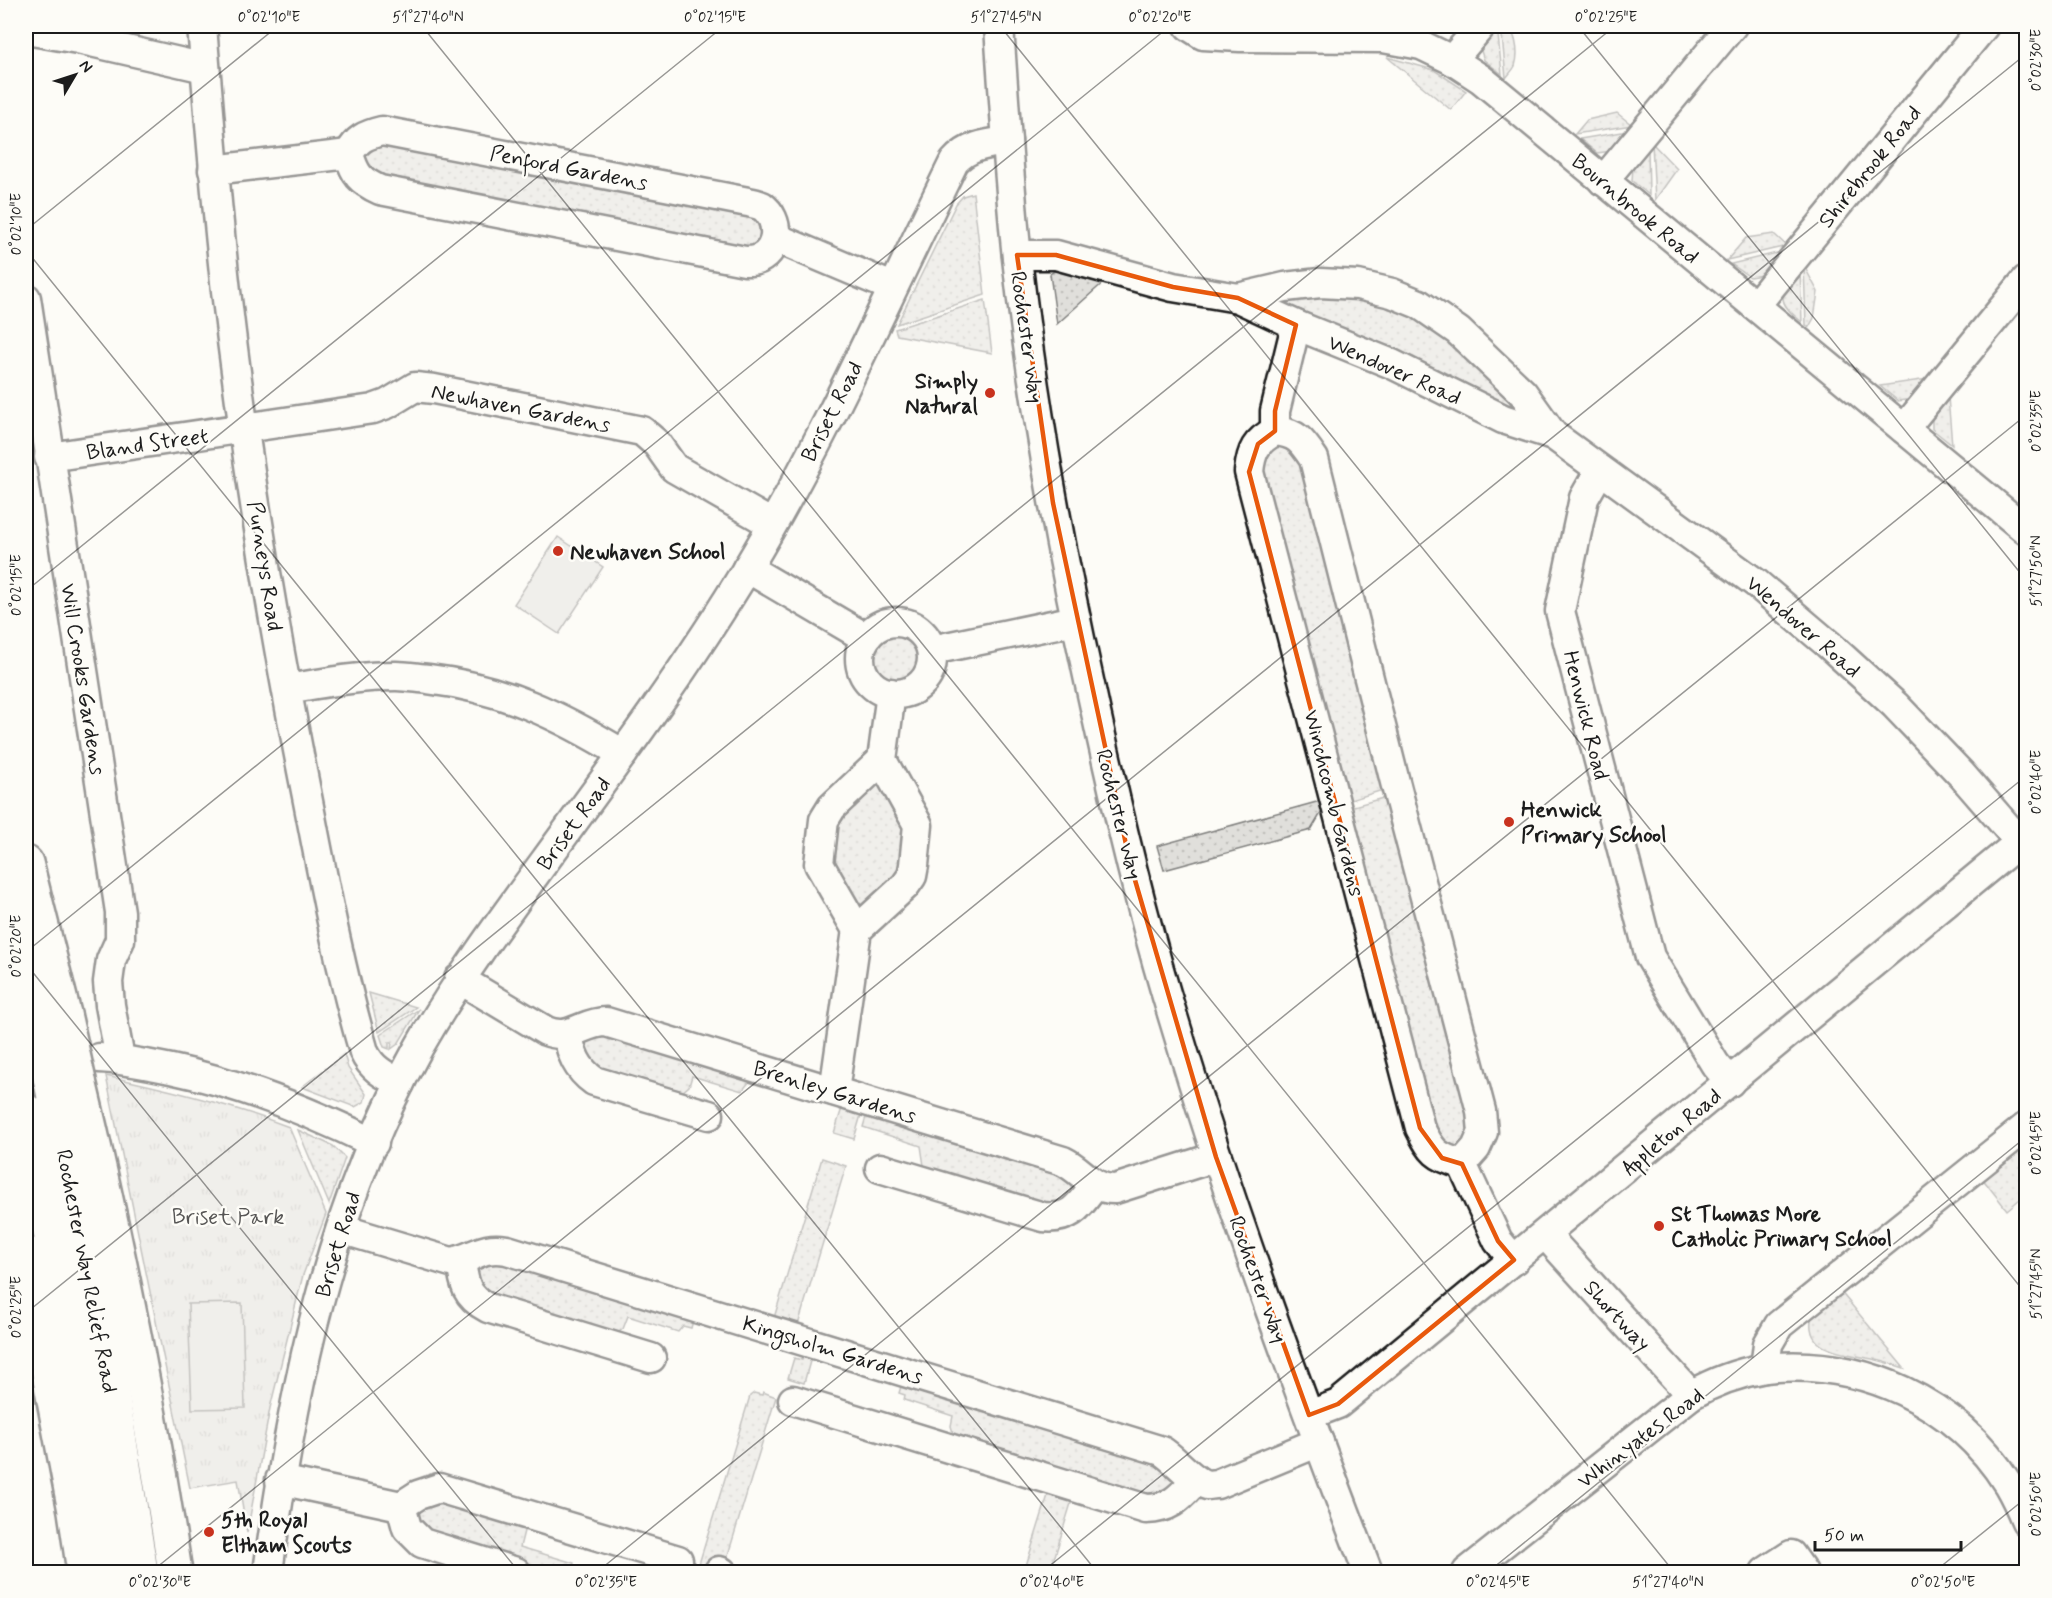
<svg xmlns="http://www.w3.org/2000/svg" width="2052" height="1598" viewBox="0 0 2052 1598" font-family="Mynerve,sans-serif">
<style>
.grass{fill:url(#grass-dots);stroke:#7e7e7c;stroke-width:1.5}
.park{fill:url(#park-tufts);stroke:#7e7e7c;stroke-width:1.5}
.garden{fill:#e0dfdb;stroke:#7e7e7c;stroke-width:1.5}
.lines{fill:none;stroke-linecap:round;stroke-linejoin:round}
.minor-casing{stroke:#1c1c1c;stroke-width:33}
.highway-casing{stroke:#1c1c1c;stroke-width:38}
.minor{stroke:#fdfcf7;stroke-width:28}
.highway{stroke:#fdfcf7;stroke-width:33}
.highway-bridge-casing{stroke:#1c1c1c;stroke-width:38;stroke-linecap:butt}
.highway-bridge{stroke:#fdfcf7;stroke-width:33}
.marked{fill:none;stroke:#e8590c;stroke-width:4.5;stroke-linejoin:round}
.ticks{fill:none;stroke:#1c1c1c;stroke-width:1.5;stroke-opacity:0.45}
.poi-dot{fill:#c8321e;stroke:#fdfcf7;stroke-width:2}
.labels{text-anchor:middle;stroke-width:5;stroke-linejoin:round;paint-order:stroke}
.street-label{font-size:22px;fill:#1c1c1c;stroke:#fdfcf7}
.poi-label{font-size:22px;font-weight:bold;fill:#1c1c1c;stroke:#fdfcf7;text-anchor:start}
.park-label{font-size:22px;fill:#575655;stroke:#fdfcf7}
.neatline{fill:none;stroke:#1c1c1c;stroke-width:2}
.ticks-label{font-size:15px;text-anchor:middle;fill:#1c1c1c}
</style>
<defs>
<pattern id="grass-dots" width="8" height="8" patternUnits="userSpaceOnUse" patternTransform="scale(1.5)"><rect width="8" height="8" fill="#e0dfdb"/><path d="M2 2h.1M6 6h.1" fill="none" stroke="#c0bfbb" stroke-width="1.8" stroke-linecap="round"/></pattern>
<pattern id="park-tufts" width="24" height="20" patternUnits="userSpaceOnUse" patternTransform="scale(1.5)"><rect width="24" height="20" fill="#e0dfdb"/><path d="M3 7l-1-3M5 7V3M7 7l1-3M15 17l-1-3M17 17v-4M19 17l1-3" fill="none" stroke="#c0bfbb"/></pattern>
</defs>
<rect width="100%" height="100%" fill="#fdfcf7"/>
<filter id="ink" filterUnits="userSpaceOnUse"><feTurbulence type="fractalNoise" baseFrequency=".0167" numOctaves="2"/><feDisplacementMap in="SourceGraphic" scale="12" xChannelSelector="R" yChannelSelector="G"/><feConvolveMatrix kernelMatrix="1 2 1 2 8 2 1 2 1" color-interpolation-filters="sRGB"/></filter>
<g filter="url(#ink)">
<g class="grass">
<path d="M1497,26L1502,74L1484,60L1480,48Z"/>
<path d="M1501,26C1517,26 1519,54 1515,66C1513,70 1509,74 1506,78Z"/>
<path d="M1387,57L1434,70L1466,91L1451,110Z"/>
<path d="M1617,113L1632,125L1575,134L1587,120Z"/>
<path d="M1628,131L1612,151L1597,153L1580,139Z"/>
<path d="M371,141L749,209L766,234L750,253L379,181L362,163L366,147Z"/>
<path d="M1652,143L1677,169L1655,200Z"/>
<path d="M1648,148L1649,195L1632,181L1633,167Z"/>
<path d="M973,193L985,295L897,324L956,204L963,196Z"/>
<path d="M1774,234L1787,246L1727,260L1746,238Z"/>
<path d="M1781,252L1762,275L1750,277L1731,264Z"/>
<path d="M1804,266L1818,292L1814,318L1809,327L1806,325Z"/>
<path d="M1057,269L1105,281L1057,324L1050,274Z"/>
<path d="M1800,271L1802,322C1775,301 1779,294 1800,271Z"/>
<path d="M1318,291L1412,309L1512,399L1509,406L1503,409L1285,305L1288,297Z"/>
<path d="M985,300L992,353L897,335L895,329Z"/>
<path d="M1928,379L1912,399L1898,401L1880,386Z"/>
<path d="M1948,397L1952,445L1932,429V415Z"/>
<path d="M1269,444L1299,447L1386,789L1341,803L1258,456Z"/>
<path d="M893,632C903,632 911,635 918,642C938,661 902,700 879,677C872,671 870,659 870,651C871,639 882,633 893,632Z"/>
<path d="M879,781L910,824L907,869L859,912L830,869L833,822Z"/>
<path d="M1394,795L1474,1120L1459,1151L1432,1138L1350,807Z"/>
<path d="M1324,800L1327,811L1321,813L1311,830L1164,870L1157,846Z"/>
<path d="M369,993L416,1007L379,1032Z"/>
<path d="M419,1009L398,1044L391,1049L392,1042H389V1049L384,1047L380,1035Z"/>
<path d="M594,1034L634,1038L640,1048L703,1066L711,1061L755,1075L742,1091L692,1076L689,1086L680,1094L595,1071L585,1046L588,1039Z"/>
<path d="M344,1054L348,1068L366,1094L364,1102L355,1107L302,1087Z"/>
<path d="M844,1102L863,1108L854,1139L834,1133Z"/>
<path d="M868,1110L873,1112L877,1120L923,1134L933,1130L1057,1168L1071,1181V1196L1054,1209L925,1172L921,1146L863,1127Z"/>
<path d="M298,1130L333,1146L345,1158L329,1204Z"/>
<path d="M2026,1143V1194L2007,1210L1982,1178Z"/>
<path d="M822,1158L846,1166L798,1325L774,1318Z"/>
<path d="M490,1257L594,1286L598,1294L632,1304L638,1300L694,1317L691,1328L683,1326L678,1332L628,1316L623,1329L617,1333L480,1293L475,1271L479,1265Z"/>
<path d="M1840,1291L1904,1368C1892,1364 1879,1360 1867,1358C1842,1352 1803,1352 1812,1314Z"/>
<path d="M805,1352L812,1354L804,1383L788,1378L794,1358L802,1360Z"/>
<path d="M903,1380L949,1394L954,1402L1020,1423L1027,1418L1155,1457L1174,1478L1173,1485L1156,1500L955,1439L951,1426L953,1416L904,1400L905,1395L899,1393Z"/>
<path d="M763,1392L776,1397L724,1568H715L699,1564L750,1396L754,1393L762,1395Z"/>
<path d="M1049,1492L1072,1500L1050,1572H1024Z"/>
<path d="M430,1499L522,1525L524,1531L520,1547L574,1563L573,1568L582,1572H544L528,1568L522,1558L460,1540L431,1538L418,1521L421,1508Z"/>
</g>
<path class="park" d="M106,1076C168,1089 230,1104 289,1127L326,1214L303,1275L270,1408L247,1533L238,1480L190,1488Z"/>
<g class="garden">
<path d="M558,537L603,567L559,634L514,604Z"/>
<path d="M242,1303L245,1408L192,1409L188,1304Z"/>
</g>
<g class="lines">
<defs>
<g id="minor">
<path d="M202,26C209,114 216,203 226,291C245,455 272,619 304,781C322,872 338,963 364,1052C371,1068 384,1075 400,1083"/>
<path d="M999,26C1004,103 1009,180 1017,258C1033,401 1059,544 1090,685C1114,797 1140,910 1174,1020C1230,1207 1298,1390 1368,1572"/>
<path d="M1189,26L1203,35L1240,37L1383,38L1421,45L1452,60L1481,79L2026,530"/>
<path d="M26,30L78,39L205,68"/>
<path d="M1452,60L1481,26"/>
<path d="M382,131L748,202C752,203 758,204 762,206C780,219 780,249 759,259C755,261 749,261 745,261L380,190C360,181 355,175 349,154C357,139 365,135 382,131Z"/>
<path d="M213,170L349,154"/>
<path d="M1603,181L1732,26"/>
<path d="M776,238L892,287"/>
<path d="M1017,255H1056L1173,287L1238,298L1296,325L1392,364L1503,419L1553,435"/>
<path d="M26,298L120,912V940L111,960L108,982L110,1005L120,1059"/>
<path d="M1238,298L1285,287L1320,283L1358,285L1392,293L1419,304L1458,331L1523,393L1553,435L1756,583L1828,644L1895,705L1961,774L2026,849"/>
<path d="M1755,306L1984,26"/>
<path d="M1904,429L2026,280"/>
<path d="M1275,431C1297,433 1302,441 1314,459L1395,782L1481,1111L1483,1132L1476,1148L1462,1164C1436,1157 1432,1152 1420,1128L1249,472C1251,451 1256,441 1275,431Z"/>
<path d="M1275,431V411L1296,325"/>
<path d="M49,457L373,409L387,404L415,387L434,389L642,431L657,444L674,468L772,524"/>
<path d="M1600,470L1584,498L1560,611L1650,957L1715,1064L1730,1082"/>
<path d="M747,568L866,638"/>
<circle cx="896" cy="658" r="36"/>
<path d="M932,650L1076,620"/>
<path d="M287,689C323,683 359,676 396,676C406,676 417,678 428,679C503,688 559,715 623,754"/>
<path d="M857,930L819,864L824,820L832,807L882,760"/>
<path d="M459,979L546,1031C571,1041 582,1022 606,1022L1063,1161C1082,1170 1093,1190 1115,1189L1216,1157"/>
<path d="M568,1034C571,1054 577,1069 594,1081L709,1115"/>
<path d="M99,1058C123,1059 147,1064 171,1069C242,1084 309,1111 374,1143"/>
<path d="M834,1091L857,930L905,886L912,876L914,865L918,825L882,760L891,693"/>
<path d="M1462,1164L1498,1241L1514,1260"/>
<path d="M880,1168L1043,1217C1071,1220 1079,1206 1095,1185"/>
<path d="M341,1229L451,1262C474,1259 480,1245 507,1250L1162,1451C1175,1459 1193,1482 1207,1485C1210,1485 1213,1484 1217,1484L1319,1442"/>
<path d="M1545,1234L1691,1395"/>
<path d="M461,1261C464,1284 466,1297 488,1308L651,1358"/>
<path d="M1765,1368C1862,1358 1956,1401 2008,1484C2015,1496 2021,1509 2026,1521"/>
<path d="M793,1400L1146,1509C1172,1508 1179,1498 1196,1480"/>
<path d="M1309,1415L1338,1404L2026,837"/>
<path d="M280,1480L401,1506L407,1528L422,1543L516,1572"/>
<path d="M401,1506L418,1495L439,1488L678,1560"/>
<path d="M719,1571L722,1572"/>
<path d="M268,1572C292,1392 329,1208 419,1047C460,975 509,910 558,843C624,753 690,663 748,567C826,437 887,298 954,162C968,146 986,144 1007,141"/>
<path d="M1467,1572L1691,1395C1715,1381 1738,1373 1765,1368L1768,1344L1779,1325L2026,1127"/>
<path d="M1765,1572L1791,1555L1803,1572"/>
</g>
<g id="highway">
<path d="M26,863L64,1014"/>
<path d="M26,971L35,1015"/>
<path d="M79,1081C118,1244 150,1407 175,1572"/>
<path d="M51,1082L107,1361L141,1572"/>
<path d="M26,1111L77,1368L111,1572"/>
<path d="M26,1253L75,1511L84,1572"/>
</g>
</defs>
<use href="#minor" class="minor-casing"/>
<use href="#highway" class="highway-casing"/>
<use href="#minor" class="minor"/>
<use href="#highway" class="highway"/>
<defs>
<g id="highway-bridge">
<path d="M64,1014L79,1081"/>
<path d="M35,1015L51,1082"/>
</g>
</defs>
<use href="#highway-bridge" class="highway-bridge-casing"/>
<use href="#highway-bridge" class="highway-bridge"/>
</g>
</g>
<path d="M0 0H2052V1598H0ZM1017,255H1056L1173,287L1238,298L1296,325L1275,411V431L1258,444L1249,472L1420,1128L1442,1158L1462,1164L1498,1241L1514,1260L1338,1404L1309,1415L1216,1157L1130,863L1053,503Z" fill="#fdfcf7" fill-opacity=".55" fill-rule="evenodd"/>
<path class="marked" d="M1017,255H1056L1173,287L1238,298L1296,325L1275,411V431L1258,444L1249,472L1420,1128L1442,1158L1462,1164L1498,1241L1514,1260L1338,1404L1309,1415L1216,1157L1130,863L1053,503Z"/>
<path class="ticks" d="M422,26L1674,1572M1000,26L2026,1294M1578,26L2026,580M26,230L278,26M26,250L1097,1572M26,591L724,26M26,952L1170,26M26,964L519,1572M26,1313L1615,26M151,1572L2026,54M597,1572L2026,415M1042,1572L2026,776M1488,1572L2026,1137M1934,1572L2026,1498"/>
<g class="poi-dot">
<circle cx="990" cy="393" r="6"/>
<circle cx="558" cy="551" r="6"/>
<circle cx="1509" cy="822" r="6"/>
<circle cx="1659" cy="1226" r="6"/>
<circle cx="209" cy="1532" r="6"/>
</g>
<g class="labels">
<g class="street-label">
<text transform="translate(1869 166) rotate(-51)" y="8">Shirebrook Road</text>
<text transform="translate(569 167) rotate(11)" y="8">Penford Gardens</text>
<text transform="translate(1636 208) rotate(40)" y="8">Bournbrook Road</text>
<text transform="translate(1028 337) rotate(82)" y="8">Rochester Way</text>
<text transform="translate(1395 369) rotate(24)" y="8">Wendover Road</text>
<text transform="translate(521 407) rotate(11)" y="8">Newhaven Gardens</text>
<text transform="translate(831 411) rotate(-63)" y="8">Briset Road</text>
<text transform="translate(147 443) rotate(-8)" y="8">Bland Street</text>
<text transform="translate(266 566) rotate(81)" y="8">Purneys Road</text>
<text transform="translate(1804 626) rotate(41)" y="8">Wendover Road</text>
<text transform="translate(84 679) rotate(81)" y="8">Will Crooks Gardens</text>
<text transform="translate(1587 715) rotate(76)" y="8">Henwick Road</text>
<text transform="translate(1335 803) rotate(76)" y="8">Winchcomb Gardens</text>
<text transform="translate(1120 814) rotate(76)" y="8">Rochester Way</text>
<text transform="translate(573 823) rotate(-54)" y="8">Briset Road</text>
<text transform="translate(835 1091) rotate(17)" y="8">Brenley Gardens</text>
<text transform="translate(1671 1131) rotate(-40)" y="8">Appleton Road</text>
<text transform="translate(337 1244) rotate(-73)" y="8">Briset Road</text>
<text transform="translate(88 1271) rotate(79)" y="8">Rochester Way Relief Road</text>
<text transform="translate(1259 1279) rotate(70)" y="8">Rochester Way</text>
<text transform="translate(1618 1315) rotate(48)" y="8">Shortway</text>
<text transform="translate(833 1349) rotate(17)" y="8">Kingsholm Gardens</text>
<text transform="translate(1640 1437) rotate(-37)" y="8">Whinyates Road</text>
</g>
<g class="poi-label">
<text x="978" y="388" text-anchor="end">Simply<tspan x="978" dy="25">Natural</tspan></text>
<text x="570" y="559">Newhaven School</text>
<text x="1521" y="817">Henwick<tspan x="1521" dy="25">Primary School</tspan></text>
<text x="1671" y="1221">St Thomas More<tspan x="1671" dy="25">Catholic Primary School</tspan></text>
<text x="221" y="1527">5th Royal<tspan x="221" dy="25">Eltham Scouts</tspan></text>
</g>
<g class="park-label">
<text x="228" y="1224">Briset Park</text>
</g>
</g>
<rect width="2052" height="1598" fill="none" stroke="#fdfcf7" stroke-width="66"/>
<g transform="translate(75 75) rotate(51)" stroke="#fdfcf7" stroke-width="4.5" paint-order="stroke">
<path d="M0-4.5L10 22L0 15L-10 22Z" fill="#1c1c1c"/>
<text y="-9" font-size="16" font-weight="bold" text-anchor="middle" fill="#1c1c1c">N</text>
</g>
<path d="M1815 1541v9h146v-9" fill="none" stroke="#1c1c1c" stroke-width="3"/>
<text x="1824" y="1541" font-size="18" fill="#1c1c1c" stroke="#fdfcf7" stroke-width="4.5" paint-order="stroke">50 m</text>
<rect x="33" y="33" width="1986" height="1532" class="neatline"/>
<g class="ticks-label">
<text x="269" y="22">0°02'10"E</text>
<text x="428" y="22">51°27'40"N</text>
<text x="715" y="22">0°02'15"E</text>
<text x="1006" y="22">51°27'45"N</text>
<text x="1160" y="22">0°02'20"E</text>
<text x="1606" y="22">0°02'25"E</text>
<text transform="translate(2036 60) rotate(-90)" y="5">0°02'30"E</text>
<text transform="translate(16 224) rotate(-90)" y="5">0°02'10"E</text>
<text transform="translate(2036 421) rotate(-90)" y="5">0°02'35"E</text>
<text transform="translate(2036 571) rotate(-90)" y="5">51°27'50"N</text>
<text transform="translate(16 585) rotate(-90)" y="5">0°02'15"E</text>
<text transform="translate(2036 782) rotate(-90)" y="5">0°02'40"E</text>
<text transform="translate(16 946) rotate(-90)" y="5">0°02'20"E</text>
<text transform="translate(2036 1143) rotate(-90)" y="5">0°02'45"E</text>
<text transform="translate(2036 1284) rotate(-90)" y="5">51°27'45"N</text>
<text transform="translate(16 1307) rotate(-90)" y="5">0°02'25"E</text>
<text transform="translate(2036 1504) rotate(-90)" y="5">0°02'50"E</text>
<text x="160" y="1587">0°02'30"E</text>
<text x="606" y="1587">0°02'35"E</text>
<text x="1052" y="1587">0°02'40"E</text>
<text x="1498" y="1587">0°02'45"E</text>
<text x="1668" y="1587">51°27'40"N</text>
<text x="1943" y="1587">0°02'50"E</text>
</g>
</svg>
